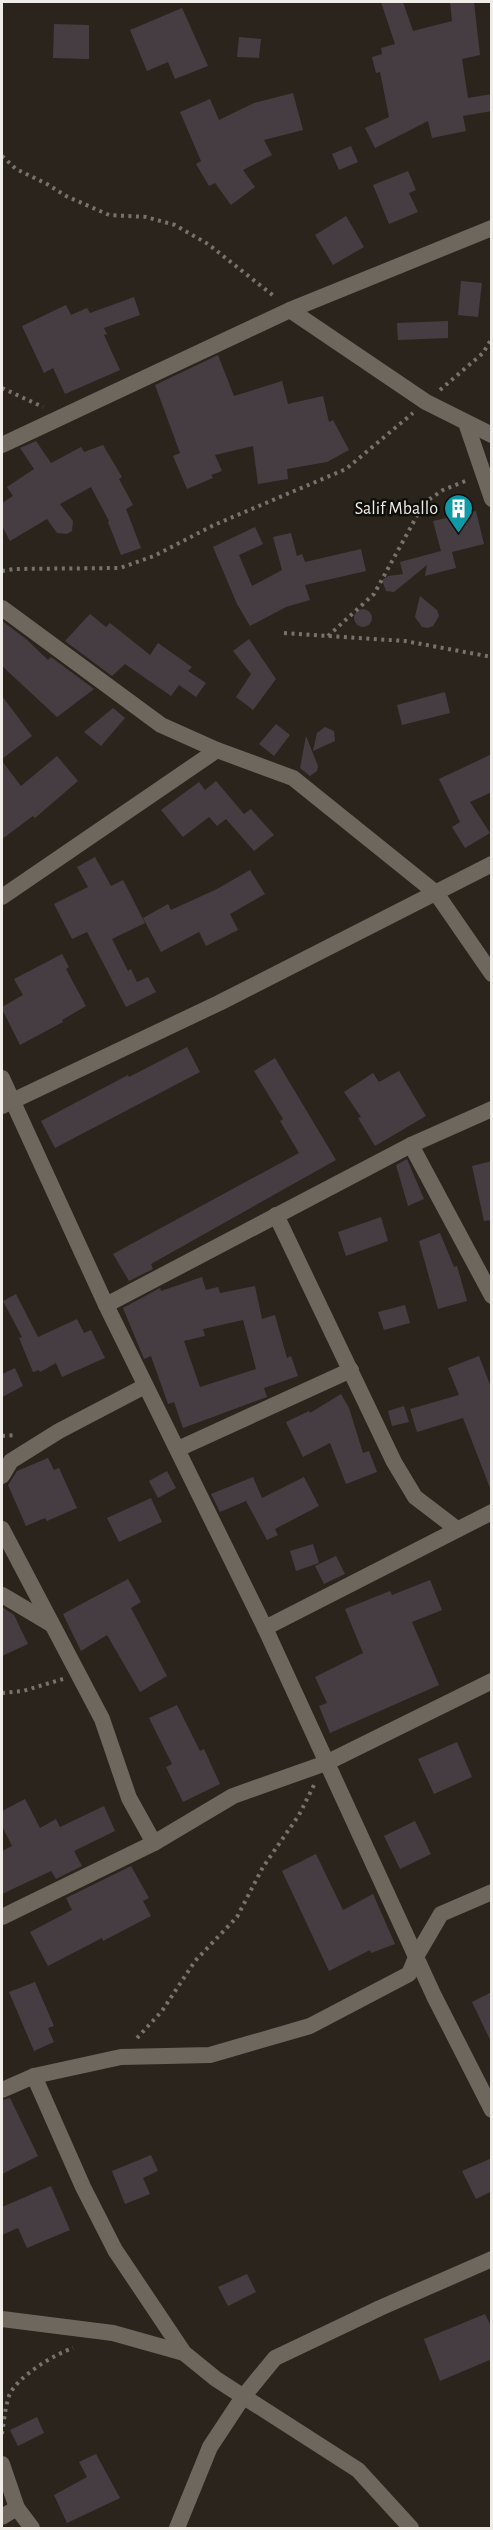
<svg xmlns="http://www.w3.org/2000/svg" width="493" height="2530" viewBox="0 0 493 2530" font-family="'Alegreya Sans',sans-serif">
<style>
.building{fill:#463d43;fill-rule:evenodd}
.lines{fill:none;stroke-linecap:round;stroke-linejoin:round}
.path{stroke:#77726c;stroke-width:4;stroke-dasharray:3 4.5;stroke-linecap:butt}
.street{stroke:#6e675e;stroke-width:16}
.labels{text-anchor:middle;stroke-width:5;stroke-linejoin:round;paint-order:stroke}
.poi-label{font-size:18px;fill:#f0ece7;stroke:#100e0a;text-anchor:end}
</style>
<rect width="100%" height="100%" fill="#2a241d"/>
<g class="building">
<path d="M381,2H403L413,31L452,21L450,2H474L480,55L462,59L468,98L492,94V111L463,116L466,131L432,138L428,121L375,148L365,128L389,117L380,72L376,73L372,57L382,54L381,48L395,44Z"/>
<path d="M182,8L208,66L175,79L168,62L147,71L130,30Z"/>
<path d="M54,24L89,25V59L53,58Z"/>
<path d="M239,37L261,39L259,58L237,57Z"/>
<path d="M293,93L303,130L264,140L272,155L243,170L255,187L231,205L215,183L209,186L196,164L201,161L180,112L210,99L219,120L254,103Z"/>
<path d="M351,146L358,162L339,170L332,154Z"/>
<path d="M408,171L416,190L409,193L418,212L389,224L373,185Z"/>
<path d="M346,216L364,247L333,265L315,235Z"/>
<path d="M461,281L482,283L478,317L458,315Z"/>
<path d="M134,297L140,315L104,328L107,334L104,335L120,370L65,394L53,368L44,373L22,326L66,305L71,315L87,308L90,313Z"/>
<path d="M448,321V338L398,340L397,323Z"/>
<path d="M218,355L234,396L282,381L288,404L323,396L329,422L333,420L349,450L327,462L287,469L288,479L258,484L253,446L215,455L222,471L211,475L213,478L187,489L173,456L180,453L155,385Z"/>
<path d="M36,441L51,463L81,447L84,452L103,445L122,477L119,479L133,505L126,509L141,548L121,555L108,522L109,521L91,487L60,504L73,521L72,531L67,534L57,533L47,519L10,541L2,526V503L13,496L7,487L34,469L20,448Z"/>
<path d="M476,511L484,544L452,552L456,568L425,576L427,565L394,592L386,591L382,580L388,576L403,574L400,562L441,551L433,521Z"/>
<path d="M255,527L263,544L239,555L252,586L282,570L273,537L291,533L297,556L302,554L305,562L361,549L366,571L305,585L310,600L286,607L250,626L237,604L213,547Z"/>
<path d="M420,596L437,610L439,616L433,626L428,628L422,627L415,617Z"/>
<circle cx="363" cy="618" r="9"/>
<path d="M90,614L106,627L110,623L150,655L158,643L192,667L188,671L206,683L196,697L179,685L171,696L125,664L112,676L65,641Z"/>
<path d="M2,621L26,639L48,660L51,657L94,689L57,717L2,666Z"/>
<path d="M249,639L276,679L253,710L236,697L251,674L233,651Z"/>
<path d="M445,692L450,713L402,725L397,705Z"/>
<path d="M2,696L32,736L2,759Z"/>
<path d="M113,708L125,718L101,746L84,732Z"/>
<path d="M276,724L290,735L274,756L259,744Z"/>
<path d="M325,727L334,731L335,741L313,751L317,733Z"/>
<path d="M306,736L318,766L317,771L310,776L300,768Z"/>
<path d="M492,754V792L470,802L490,833L465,848L452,827L460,822L439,779Z"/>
<path d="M57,756L78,781L35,818L33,816L2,839V761L21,786Z"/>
<path d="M216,781L244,814L251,809L274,835L254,851L226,819L217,826L209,817L183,837L161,810L199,782L205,790Z"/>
<path d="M95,857L111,886L123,880L145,923L112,939L128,971L131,969L137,982L148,977L156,992L126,1007L87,932L72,939L54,904L88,887L77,867Z"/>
<path d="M250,870L265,894L230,914L238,930L206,946L199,932L161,952L143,918L168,904L171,910L217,889Z"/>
<path d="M62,954L69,967L66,969L86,1006L62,1020L63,1022L20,1045L2,1009V1007L23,995L14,979Z"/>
<path d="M187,1047L200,1072L55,1148L41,1121L128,1075L129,1077Z"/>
<path d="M275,1058L336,1160L151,1264L153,1269L129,1281L113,1254L299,1153L280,1121L283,1119L254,1071Z"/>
<path d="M399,1071L426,1116L375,1146L358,1118L361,1117L344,1092L373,1073L379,1082Z"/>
<path d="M407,1159L424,1199L408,1206L396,1165Z"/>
<path d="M492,1161V1220L484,1221L472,1166Z"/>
<path d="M381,1217L388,1241L346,1256L338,1232Z"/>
<path d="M440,1233L454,1267L457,1266L467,1301L438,1309L419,1241Z"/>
<path d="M202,1277L206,1290L218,1287L220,1293L255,1286L262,1319L275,1315L287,1358L291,1356L298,1376L264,1388L267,1397L183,1428L174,1402L168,1404L151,1356L144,1359L123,1308L160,1288L161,1291ZM243,1320L256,1369L200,1387L184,1341L205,1336L203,1329Z"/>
<path d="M16,1294L38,1337L77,1319L84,1333L91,1330L105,1358L62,1377L56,1363L40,1372L39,1370L33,1372L19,1338L22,1337L3,1301Z"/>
<path d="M405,1305L410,1323L384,1330L378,1312Z"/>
<path d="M479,1356L492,1390L490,1488L463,1418L417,1432L410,1409L459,1395L448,1368Z"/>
<path d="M15,1368L23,1386L2,1397V1374Z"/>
<path d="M341,1394L349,1408L363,1453L369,1451L377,1472L346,1484L330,1443L303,1457L286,1422L309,1411L310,1413Z"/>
<path d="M404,1406L409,1422L392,1426L388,1411Z"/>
<path d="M48,1458L54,1470L59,1468L77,1508L47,1521L45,1518L26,1526L8,1485L17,1471Z"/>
<path d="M167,1471L176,1488L158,1498L149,1481Z"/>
<path d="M253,1477L262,1498L304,1477L319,1506L275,1529L278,1535L267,1540L246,1501L220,1512L211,1494Z"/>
<path d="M151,1498L162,1522L119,1542L107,1518Z"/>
<path d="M313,1544L319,1563L296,1571L290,1551Z"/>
<path d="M336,1556L345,1574L324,1584L315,1566Z"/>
<path d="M128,1579L141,1602L131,1608L167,1676L140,1692L107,1635L81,1651L63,1614Z"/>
<path d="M430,1580L442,1610L412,1622L439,1685L330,1733L319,1706L327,1703L315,1677L363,1653L345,1609L390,1591L392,1595Z"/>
<path d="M2,1607L14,1615L28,1644L2,1656Z"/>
<path d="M177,1705L200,1751L204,1749L220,1784L183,1802L166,1767L172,1764L149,1718Z"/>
<path d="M457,1742L472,1777L434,1794L418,1759Z"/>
<path d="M25,1799L40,1828L56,1819L60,1827L104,1806L115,1831L74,1851L82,1866L56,1879L51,1871L2,1894V1851L12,1846L2,1826V1811Z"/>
<path d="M415,1821L431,1854L400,1869L384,1836Z"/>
<path d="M316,1854L343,1910L373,1894L395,1944L371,1953L370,1950L329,1971L282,1871Z"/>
<path d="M131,1866L149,1898L143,1901L151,1916L103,1941L102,1938L48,1966L30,1932L72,1910L66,1898Z"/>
<path d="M35,1982L54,2026L48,2028L54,2042L34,2051L9,1992Z"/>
<path d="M492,1992V2044L472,2002Z"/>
<path d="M10,2098L38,2156L2,2174V2100Z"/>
<path d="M151,2155L158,2171L143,2178L150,2194L125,2204L112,2171Z"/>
<path d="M492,2158V2191L476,2199L462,2171Z"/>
<path d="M51,2186L70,2230L27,2248L18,2228L2,2235V2207Z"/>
<path d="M247,2274L256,2292L228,2306L218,2287Z"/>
<path d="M485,2314L492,2328V2359L440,2381L424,2339Z"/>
<path d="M37,2417L44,2433L18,2446L10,2430Z"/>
<path d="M96,2454L120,2498L67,2523L54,2495L87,2477L79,2462Z"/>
</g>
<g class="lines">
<g class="path">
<path d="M2,156L16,169L47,184L66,196L109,215L146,217L175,225L208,244L275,297"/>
<path d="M2,388L43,407"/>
<path d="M440,390L483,353L492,338"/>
<path d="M2,571L14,569L120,568L154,556L214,525L346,469L413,413"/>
<path d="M284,633L405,641L492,657"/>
<path d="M328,636L374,594L424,503L443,490L468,480"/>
<path d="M2,1436L16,1435"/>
<path d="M2,1693L23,1691L63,1679"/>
<path d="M137,2038L162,2011L195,1961L237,1917L263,1867L299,1815L314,1785"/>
<path d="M2,2434C4,2422 5,2408 9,2396C16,2377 55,2354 73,2348"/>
</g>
<g class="street">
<path d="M290,310L426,402L492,435"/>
<path d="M466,423L492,499"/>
<path d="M2,445L290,310L492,228"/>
<path d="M2,608L161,725L217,750L293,778L436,893L492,974"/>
<path d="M2,897L217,750"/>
<path d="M2,1078L106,1305L265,1628L434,1996L492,2110"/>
<path d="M2,1106L219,1003L492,864"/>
<path d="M411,1145L492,1296"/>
<path d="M276,1215L394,1462L415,1497L457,1529"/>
<path d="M106,1305L411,1145L492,1109"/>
<path d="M178,1449L351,1370"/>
<path d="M2,1476L11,1461L59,1431L145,1386"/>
<path d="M2,1529L102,1719L129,1798L154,1843"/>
<path d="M2,1595L51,1624"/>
<path d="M265,1628L492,1512"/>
<path d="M2,1917L154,1843L233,1796L326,1763L492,1681"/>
<path d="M34,2076L83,2187L115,2250L184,2353L216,2379L358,2470L411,2528"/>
<path d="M2,2090L34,2076L121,2057L210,2055L310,2026L409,1974L417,1955L441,1914L492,1892"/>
<path d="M2,2319L113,2333L184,2353"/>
<path d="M2,2464L17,2508L32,2528"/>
<path d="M2,2517L17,2508"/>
<path d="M177,2528L210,2447L243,2397L275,2358L380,2308L492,2259"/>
</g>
</g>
<defs>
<symbol id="building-pin" viewBox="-11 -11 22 30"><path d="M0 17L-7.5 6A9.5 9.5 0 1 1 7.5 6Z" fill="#0f9aa8" stroke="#100e0a"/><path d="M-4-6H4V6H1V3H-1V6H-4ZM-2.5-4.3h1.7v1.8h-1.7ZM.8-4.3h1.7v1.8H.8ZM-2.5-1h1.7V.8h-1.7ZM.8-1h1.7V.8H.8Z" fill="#fff"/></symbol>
</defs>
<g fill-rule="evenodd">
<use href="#building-pin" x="442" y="492" width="33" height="45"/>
</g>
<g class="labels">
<g class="poi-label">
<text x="438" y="514">Salif Mballo</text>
</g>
</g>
<rect width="493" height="2530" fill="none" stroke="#f0ece7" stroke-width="6"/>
</svg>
